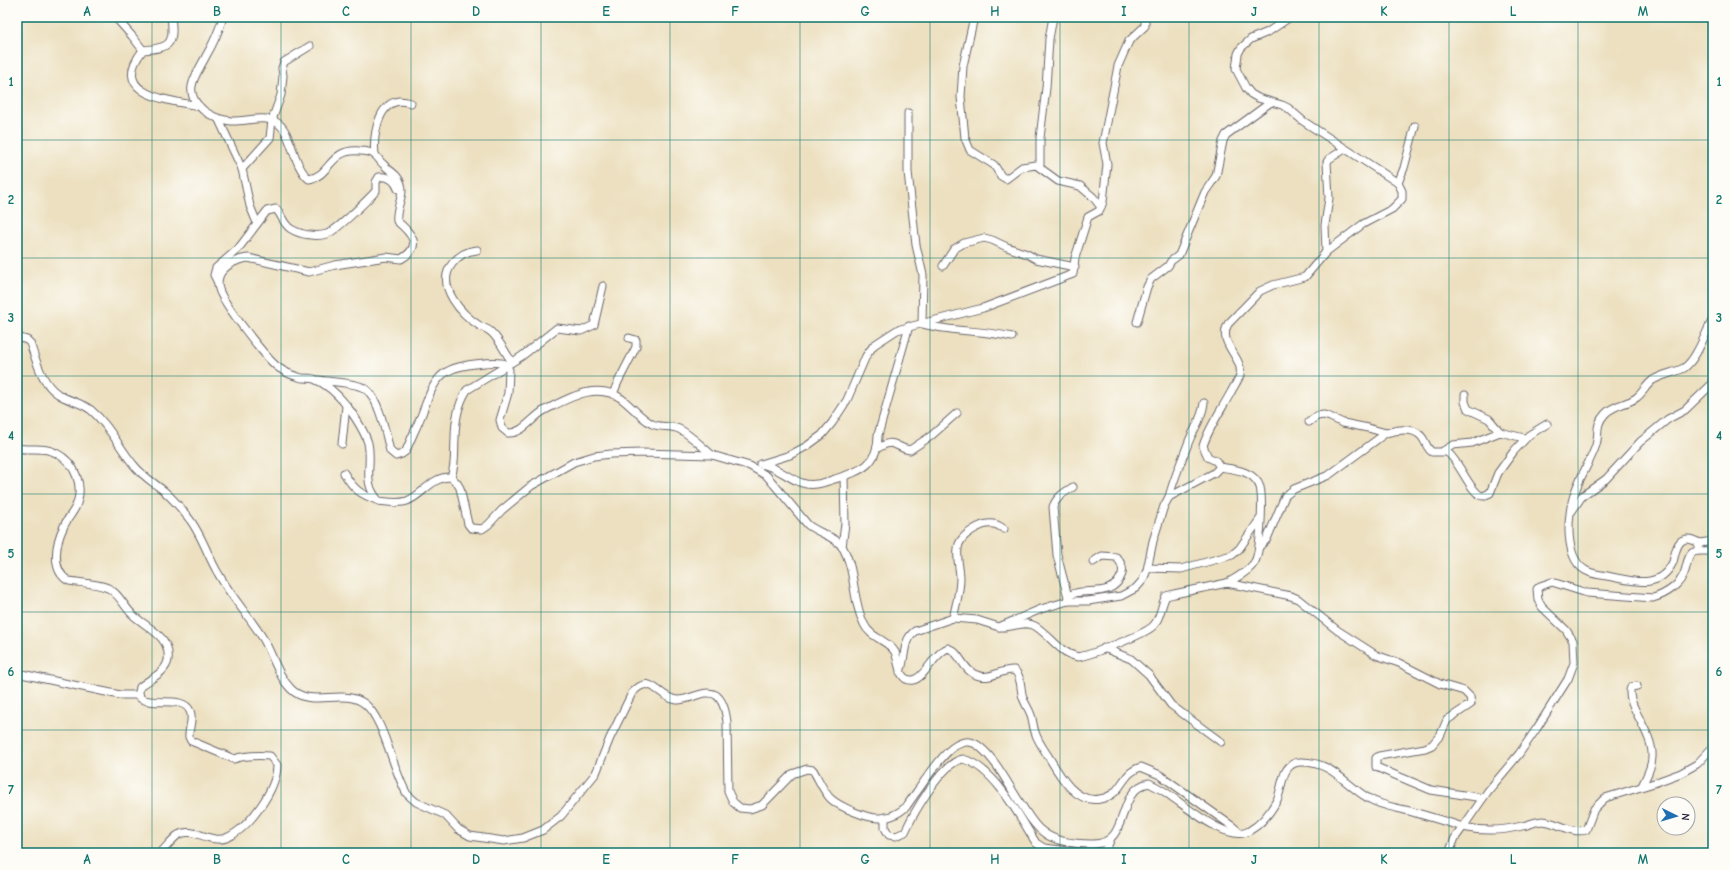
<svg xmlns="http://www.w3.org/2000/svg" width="1730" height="870" viewBox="0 0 1730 870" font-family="'Comic Neue',sans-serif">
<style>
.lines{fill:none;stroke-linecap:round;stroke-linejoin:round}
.minor-casing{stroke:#69646a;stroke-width:9}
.minor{stroke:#fff;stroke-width:7}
.grid{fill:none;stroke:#0f766e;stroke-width:1;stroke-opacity:0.55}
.neatline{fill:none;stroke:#0f766e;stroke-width:1.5}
.grid-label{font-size:13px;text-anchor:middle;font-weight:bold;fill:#0f766e}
</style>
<rect width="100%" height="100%" fill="#fdfcf7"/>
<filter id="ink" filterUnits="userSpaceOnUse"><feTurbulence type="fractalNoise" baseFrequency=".025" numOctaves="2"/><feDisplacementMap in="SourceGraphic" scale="8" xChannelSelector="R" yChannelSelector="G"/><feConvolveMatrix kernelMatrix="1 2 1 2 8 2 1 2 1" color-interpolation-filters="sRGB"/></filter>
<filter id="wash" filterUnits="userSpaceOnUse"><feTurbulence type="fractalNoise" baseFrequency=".012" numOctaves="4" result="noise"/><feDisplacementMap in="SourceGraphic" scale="16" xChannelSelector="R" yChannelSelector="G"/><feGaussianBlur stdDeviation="0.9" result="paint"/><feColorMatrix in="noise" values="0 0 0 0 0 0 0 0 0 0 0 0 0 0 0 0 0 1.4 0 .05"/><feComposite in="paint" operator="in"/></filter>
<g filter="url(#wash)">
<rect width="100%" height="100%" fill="#ece0c0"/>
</g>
<g filter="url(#ink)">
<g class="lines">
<defs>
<g id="minor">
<path d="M115,17L132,36L143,50"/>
<path d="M171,17C175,45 169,48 143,50C108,95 168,100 199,106"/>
<path d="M223,17C219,31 213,44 206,56C196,76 181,91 203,110C212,117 220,120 231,121C244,122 264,115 276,122C292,130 292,165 309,179C331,176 329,148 360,151C365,151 371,152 375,155C378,157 380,162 383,164C389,171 398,174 401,184C405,196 395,208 397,221C411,233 424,246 401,259L386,257L335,265L309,272L248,258C237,259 226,265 220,274C218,279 217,284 219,289C222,302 268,361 279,368C286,373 294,376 302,378C306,378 310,378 314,379C327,384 339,396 347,406C355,417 364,430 368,443C373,466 361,482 379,501C388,502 399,504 407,501C423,495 432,476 451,477L457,483L460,488L468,524L471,528L482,529L488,525L502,510L531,486L574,462L594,456L611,454L642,453L712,455L750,466L767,476L808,525C818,533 837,537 843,548C856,571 852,601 864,624C870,638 888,640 895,652C899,661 898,682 913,680C925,678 934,653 948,648C961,652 963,673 980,676C993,679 1001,669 1014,670C1022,676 1020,689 1023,698C1025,704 1029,709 1031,715C1033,720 1033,727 1035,732C1038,742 1045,751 1050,759C1060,776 1076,804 1100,799C1124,795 1120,773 1141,767L1160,775L1232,826L1240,833"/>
<path d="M974,17L963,66L961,97L965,138L970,150L994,165L1001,176L1006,179L1022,167L1036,165L1058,181L1080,186L1093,197L1101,207"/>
<path d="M908,113V172L916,245L923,275L922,324C951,332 982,330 1012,337"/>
<path d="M219,120L242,169L250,206L257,223"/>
<path d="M375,155C373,138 377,104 399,101C403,101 407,102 411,103"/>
<path d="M1040,167V138L1046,88L1049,39L1053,17"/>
<path d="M242,169L270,138L272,120L281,95L283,76L282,68L284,62L310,46"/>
<path d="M1398,183L1404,168L1415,126"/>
<path d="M477,250C466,251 459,255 452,264C435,286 462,315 480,326C484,328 488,329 491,332C500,340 505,353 512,362"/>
<path d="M1326,252L1325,225L1329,198L1327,162L1329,159L1345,149"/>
<path d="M943,266L954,249L964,243L984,238L992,240L1007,247L1027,254L1036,259L1075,267"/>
<path d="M218,283L214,275L216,268L238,249L267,211L276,209C282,215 283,224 291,229C301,235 316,237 327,234C339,229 366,201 376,191V182L379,177C389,176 395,180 398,189"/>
<path d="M1137,322L1147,287L1151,279L1168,266L1171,261L1179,255L1205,192L1216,176L1223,141L1226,135L1271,102"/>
<path d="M17,337L27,340L30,343C36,360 42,384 58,394C68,401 81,402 91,410C109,425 119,447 133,464C141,475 154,483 164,491C172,498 180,507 187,516C201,532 207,555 218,573C231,597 250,617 264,640C273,656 278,676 291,689C311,709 344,687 365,704C384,719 393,771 407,794L416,802L445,815L458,829L470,836L504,841L523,838L543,830L561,816L596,773L610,738L632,693C652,671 657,698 677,700C689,701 705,688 716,695C724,701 726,713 727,722L728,791L733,802L740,808L750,809L762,805L792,774L807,769L813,770C818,778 824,793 831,799C840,807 868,819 880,818C889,818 899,813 906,807C912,798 919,789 925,780C936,766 958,728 980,747C998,762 1008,785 1021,804C1027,813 1034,826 1043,832C1055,842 1077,844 1092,844C1132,845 1114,790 1149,783C1157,787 1165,791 1172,797C1188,808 1229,843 1249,831C1262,824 1270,813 1277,800C1283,787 1281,763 1300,762C1332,761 1344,784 1368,798C1379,805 1392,807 1405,810C1425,815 1444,821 1463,827L1455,838L1449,853"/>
<path d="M318,380C331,382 354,382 364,388C379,396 386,435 390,451L396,456L402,454L406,451C411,438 418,425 423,411C435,380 438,368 475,364C485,363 496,361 506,364L509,370L508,393L500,420L502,428L508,433C523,434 532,417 545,410C569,398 597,381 622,399C632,407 641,418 652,424C661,428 670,425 679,429C691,435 702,447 712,455"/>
<path d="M613,394L618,382L636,347V340L629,338"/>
<path d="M1465,395V402L1468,409L1489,419L1500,432L1524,438"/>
<path d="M1309,422L1317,416L1324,415L1330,417L1343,423L1368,428L1386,433"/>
<path d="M342,444L346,406"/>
<path d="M17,448C30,451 44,446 56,453C76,463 85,487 75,508C72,514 67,519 64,526C56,542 50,571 69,581C82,583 96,583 108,588C119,593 124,607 133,615C147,628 171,636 168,660C166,673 149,679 140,687L139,692L140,698C154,707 183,695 190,711C194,719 188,729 189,737L191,741L196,743L234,759C246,755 258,755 270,756L277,765C277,789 249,829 226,838C210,844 193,826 178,835C171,840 166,848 160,853"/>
<path d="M878,448C896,437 894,448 910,450L931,436L957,413"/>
<path d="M1443,451L1453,445L1472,443L1500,432"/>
<path d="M760,464C776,466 788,478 802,483C814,487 825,482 835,479C860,471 878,466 878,435L909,326"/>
<path d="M761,464L790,455L807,446L822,435L832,423L847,400L866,356L874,345L897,330L983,308L1073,274L1075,258L1088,217L1099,211L1103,202L1107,164L1103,143L1118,66L1129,41L1145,26V17"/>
<path d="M1220,467C1231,469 1247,470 1255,479C1257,481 1259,484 1260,487C1263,499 1261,554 1254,563C1248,572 1236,578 1227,583"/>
<path d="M344,473C354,490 360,494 379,501"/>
<path d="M451,477C456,464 454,452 455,439C455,424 458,404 467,390L522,356L557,328L581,331L594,325L603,286"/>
<path d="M1169,497C1174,478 1182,460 1189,441C1195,427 1202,419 1204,403"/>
<path d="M1572,511L1582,496L1606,479L1640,442L1668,419L1685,410L1713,383"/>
<path d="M1700,543C1695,541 1688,537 1683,540C1676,543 1675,555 1673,562C1660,589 1636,582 1612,577C1605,575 1596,575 1589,572C1563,562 1567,513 1575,492C1580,476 1591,461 1596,445C1600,433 1594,426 1605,414C1614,404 1626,405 1636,398C1643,393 1646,385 1653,380C1663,374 1674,373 1684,368C1697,359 1705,333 1713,319"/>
<path d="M842,547L845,524L844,476"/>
<path d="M1259,547L1267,539L1285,496L1294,489L1329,475L1386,433C1396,430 1413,427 1421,436C1426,441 1426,448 1432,452H1447C1459,460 1471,495 1483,496L1490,493L1498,473L1514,451L1529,435L1547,424"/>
<path d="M1698,547L1700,543L1713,541"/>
<path d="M1713,551C1707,552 1697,549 1692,553C1687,558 1687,565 1685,571C1681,584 1667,594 1653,598L1587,593L1552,582L1540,586L1537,589L1538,600L1542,607L1566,630L1573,641L1574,663L1568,679L1537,728L1519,754L1488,791L1463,827C1484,832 1502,831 1522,826C1529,825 1536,821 1543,821C1557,822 1571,834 1586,830L1594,809L1605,798L1654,783L1681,773L1697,764L1713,747"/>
<path d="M1148,568L1181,569L1232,555L1239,549L1260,519"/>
<path d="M1068,597L1057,555L1053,507C1056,497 1065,492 1073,487"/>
<path d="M1068,601V597C1080,585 1113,601 1122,574C1124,567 1121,562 1116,557L1102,556L1093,562"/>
<path d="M953,618C956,605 960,592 960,578C960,567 955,555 959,544C963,534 982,522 993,524C997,524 1001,527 1004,529"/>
<path d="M1001,627C1012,628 1025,620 1035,626C1050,635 1059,653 1078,657C1090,655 1147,634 1154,625C1161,617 1161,605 1166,596L1174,594L1227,583L1291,596L1298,599L1337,630L1376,655L1399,663L1440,684L1464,691L1470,697L1471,704L1447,720L1441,734L1432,745L1425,748L1379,756L1376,758V767L1431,790L1483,798"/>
<path d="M1104,648L1131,659L1149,675L1171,705L1221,742"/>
<path d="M900,672C906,658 902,640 915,631L953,618L977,620L999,627L1041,609L1068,601H1088L1121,596L1136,588L1143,580L1147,570L1153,541L1164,506L1169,497L1214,473L1220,467L1216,461L1208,457L1203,446C1209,427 1222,409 1231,392C1234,386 1238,381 1240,375C1244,357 1217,344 1228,324L1260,291L1273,285L1305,277L1326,252L1363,224L1392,209L1402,199V191L1398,183L1303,121L1288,108L1282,105L1258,98L1251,94L1246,88L1236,69L1238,54L1241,48L1251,39L1268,32L1290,17"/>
<path d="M17,673L120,695H139"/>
<path d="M1637,686L1631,687C1624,703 1654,733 1652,757C1652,768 1646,777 1642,786"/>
<path d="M885,817V828L889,835L896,836L905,832C913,814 943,761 963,759C994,767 1020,817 1036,843L1044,848L1085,853"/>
<path d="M1099,853L1107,848L1111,838"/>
</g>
</defs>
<use href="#minor" class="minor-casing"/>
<use href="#minor" class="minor"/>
</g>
</g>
<path class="grid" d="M152,17V853M281,17V853M411,17V853M541,17V853M670,17V853M800,17V853M930,17V853M1060,17V853M1189,17V853M1319,17V853M1449,17V853M1578,17V853M17,140H1713M17,258H1713M17,376H1713M17,494H1713M17,612H1713M17,730H1713"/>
<rect width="1730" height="870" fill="none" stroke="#fdfcf7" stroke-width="44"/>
<g transform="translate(1676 816) rotate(95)"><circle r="19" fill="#fdfcf7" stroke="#a5a5ac"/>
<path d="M0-3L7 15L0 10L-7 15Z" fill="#1f6fb2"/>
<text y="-6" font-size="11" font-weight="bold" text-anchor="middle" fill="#22223b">N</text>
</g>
<rect x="22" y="22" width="1686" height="826" class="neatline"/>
<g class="grid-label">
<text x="87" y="16">A</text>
<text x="217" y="16">B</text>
<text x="346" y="16">C</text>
<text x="476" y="16">D</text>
<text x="606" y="16">E</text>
<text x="735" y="16">F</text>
<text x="865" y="16">G</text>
<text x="995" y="16">H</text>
<text x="1124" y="16">I</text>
<text x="1254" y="16">J</text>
<text x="1384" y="16">K</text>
<text x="1513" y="16">L</text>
<text x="1643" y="16">M</text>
<text x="11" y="86">1</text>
<text x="1719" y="86">1</text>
<text x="11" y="204">2</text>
<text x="1719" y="204">2</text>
<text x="11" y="322">3</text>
<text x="1719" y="322">3</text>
<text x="11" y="440">4</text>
<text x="1719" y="440">4</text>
<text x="11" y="558">5</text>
<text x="1719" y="558">5</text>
<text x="11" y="676">6</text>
<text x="1719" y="676">6</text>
<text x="11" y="794">7</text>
<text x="1719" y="794">7</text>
<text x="87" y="864">A</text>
<text x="217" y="864">B</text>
<text x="346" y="864">C</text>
<text x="476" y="864">D</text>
<text x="606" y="864">E</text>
<text x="735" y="864">F</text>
<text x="865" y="864">G</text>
<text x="995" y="864">H</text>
<text x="1124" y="864">I</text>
<text x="1254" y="864">J</text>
<text x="1384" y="864">K</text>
<text x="1513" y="864">L</text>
<text x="1643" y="864">M</text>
</g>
</svg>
